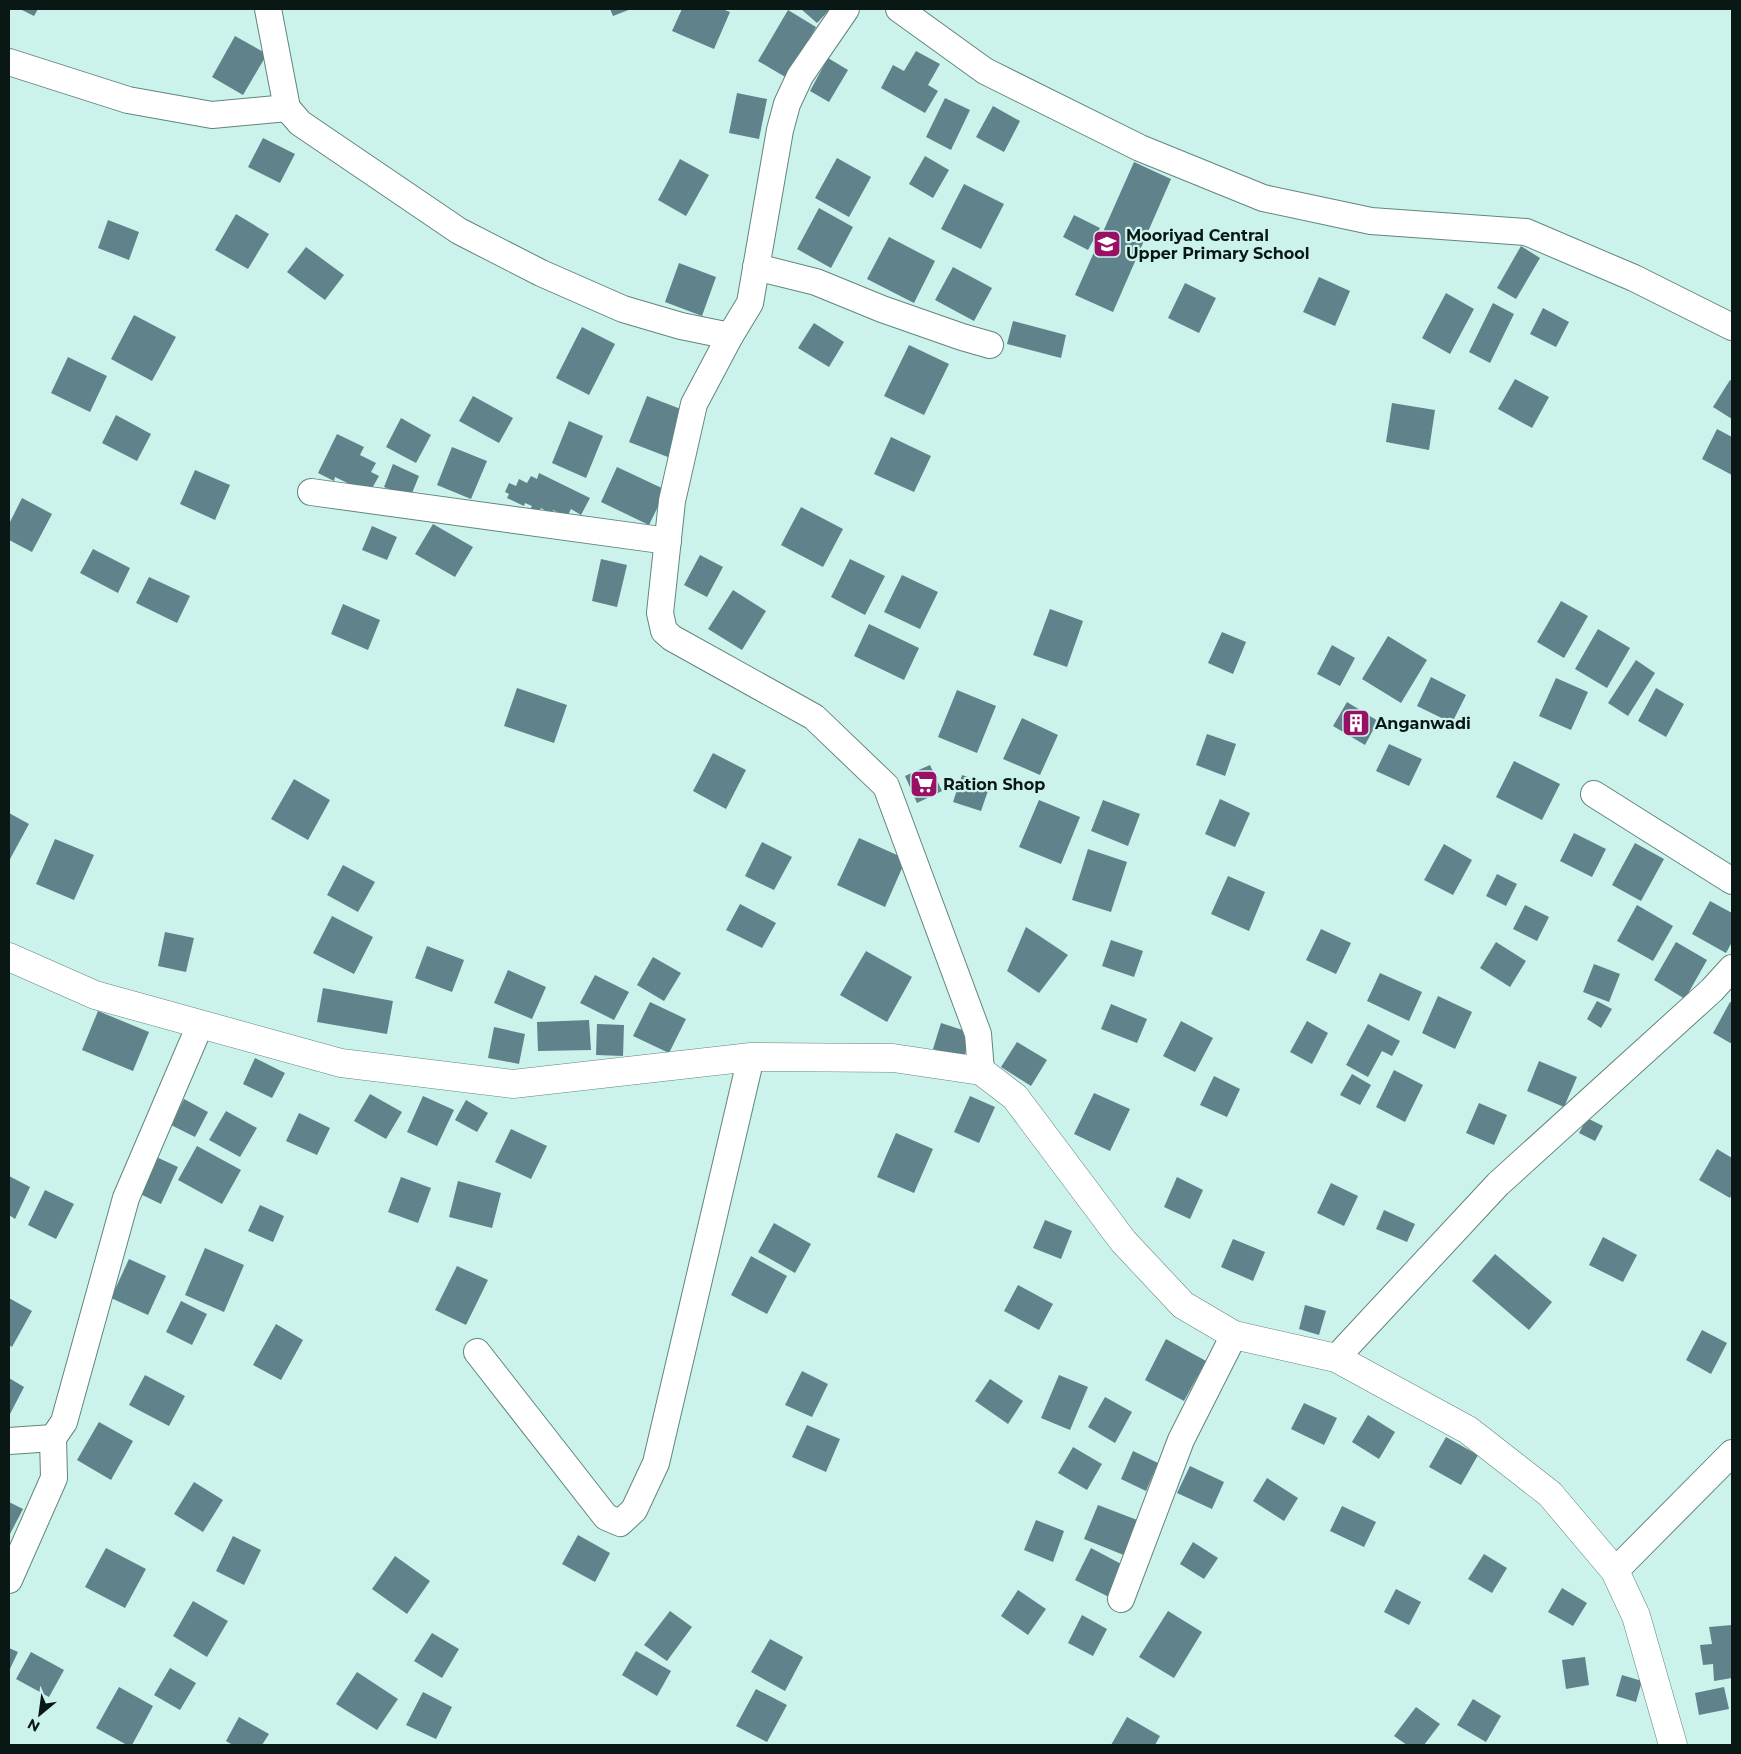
<svg xmlns="http://www.w3.org/2000/svg" width="1741" height="1754" viewBox="0 0 1741 1754" font-family="Montserrat,sans-serif">
<style>
.building{fill:#5f828b}
.lines{fill:none;stroke-linecap:round;stroke-linejoin:round}
.minor-casing{stroke:#61857e;stroke-width:28}
.secondary-casing{stroke:#61857e;stroke-width:29}
.minor{stroke:#fff;stroke-width:26}
.secondary{stroke:#fff;stroke-width:28}
.labels{text-anchor:middle;stroke-width:4.5;stroke-linejoin:round;paint-order:stroke}
.poi-label{font-size:16px;font-weight:bold;fill:#091715;stroke:#ccf3eb;text-anchor:start}
</style>
<rect width="100%" height="100%" fill="#ccf3eb"/>
<g class="building">
<path d="M20,9H38L34,16Z"/>
<path d="M610,9H631L613,16Z"/>
<path d="M682,9H722L730,12L714,49L672,31Z"/>
<path d="M801,9H830L817,23Z"/>
<path d="M788,10L816,27L787,78L758,61Z"/>
<path d="M235,36L267,54L243,95L212,77Z"/>
<path d="M916,51L940,64L928,85L938,91L925,113L881,88L893,65L904,71Z"/>
<path d="M828,58L848,70L829,102L810,91Z"/>
<path d="M737,93L767,99L759,139L729,133Z"/>
<path d="M945,98L970,110L951,150L926,137Z"/>
<path d="M993,106L1020,121L1004,152L976,137Z"/>
<path d="M263,138L295,154L280,183L248,167Z"/>
<path d="M925,156L949,170L933,198L909,184Z"/>
<path d="M837,158L871,177L849,217L815,198Z"/>
<path d="M680,159L709,175L686,216L658,200Z"/>
<path d="M1134,162L1171,179L1113,312L1075,295Z"/>
<path d="M964,184L1004,204L981,249L941,229Z"/>
<path d="M819,208L853,227L831,268L797,249Z"/>
<path d="M236,214L269,234L248,269L215,250Z"/>
<path d="M1074,215L1100,228L1088,250L1063,237Z"/>
<path d="M108,220L139,232L129,260L98,248Z"/>
<path d="M889,237L935,261L914,303L867,279Z"/>
<path d="M1521,246L1540,258L1516,299L1497,288Z"/>
<path d="M306,247L344,275L325,300L287,272Z"/>
<path d="M679,263L716,277L702,316L665,302Z"/>
<path d="M953,267L992,288L974,321L935,300Z"/>
<path d="M1319,277L1350,291L1335,326L1303,312Z"/>
<path d="M1185,283L1216,298L1199,333L1168,318Z"/>
<path d="M1446,293L1474,309L1450,354L1422,338Z"/>
<path d="M1493,303L1514,314L1490,363L1469,352Z"/>
<path d="M1543,308L1569,322L1556,347L1530,334Z"/>
<path d="M134,315L176,337L152,381L111,359Z"/>
<path d="M1013,321L1066,335L1061,358L1007,344Z"/>
<path d="M814,323L844,342L829,367L798,348Z"/>
<path d="M582,327L615,344L589,395L556,378Z"/>
<path d="M909,345L949,364L924,415L884,396Z"/>
<path d="M68,357L107,376L90,412L51,393Z"/>
<path d="M1515,379L1549,397L1532,428L1498,409Z"/>
<path d="M1730,380L1732,381V419L1713,407Z"/>
<path d="M473,396L513,418L499,443L459,421Z"/>
<path d="M647,396L691,413L673,459L629,442Z"/>
<path d="M1392,403L1435,410L1429,450L1386,442Z"/>
<path d="M116,415L151,434L137,461L102,443Z"/>
<path d="M401,418L431,435L416,463L386,447Z"/>
<path d="M569,421L603,436L586,478L552,463Z"/>
<path d="M1717,429L1732,437V475L1702,459Z"/>
<path d="M337,434L364,447L360,455L376,463L371,472L379,476L371,490H362L335,477L334,481L318,473Z"/>
<path d="M891,437L931,456L914,492L874,474Z"/>
<path d="M452,447L487,461L471,499L437,485Z"/>
<path d="M393,464L419,476L410,498L384,487Z"/>
<path d="M617,467L666,490L649,525L601,502Z"/>
<path d="M195,470L230,485L215,520L180,504Z"/>
<path d="M539,473L590,498L581,515L571,509L567,517L553,510L552,514L541,508L537,515L529,511L532,506L525,503L524,506L507,498L509,494L505,492L509,483L516,486L519,479L527,483L531,476L537,479Z"/>
<path d="M22,498L52,514L32,552L9,540V524Z"/>
<path d="M801,507L843,529L823,567L781,545Z"/>
<path d="M433,524L473,547L455,577L415,554Z"/>
<path d="M372,526L397,537L387,560L362,550Z"/>
<path d="M93,549L130,568L118,593L80,573Z"/>
<path d="M700,555L723,567L707,597L684,585Z"/>
<path d="M601,559L627,565L617,607L592,601Z"/>
<path d="M850,559L885,576L865,615L831,597Z"/>
<path d="M902,575L938,592L920,629L884,612Z"/>
<path d="M149,577L190,596L177,623L136,603Z"/>
<path d="M733,590L766,611L742,650L708,629Z"/>
<path d="M1561,601L1588,616L1564,658L1537,642Z"/>
<path d="M343,604L380,620L368,650L331,634Z"/>
<path d="M1050,609L1083,621L1067,667L1033,655Z"/>
<path d="M869,624L919,648L904,680L854,656Z"/>
<path d="M1598,629L1630,648L1607,688L1575,669Z"/>
<path d="M1222,632L1246,642L1233,674L1208,663Z"/>
<path d="M1388,636L1427,660L1401,703L1362,679Z"/>
<path d="M1332,645L1355,658L1340,686L1317,674Z"/>
<path d="M1636,660L1655,673L1628,716L1608,703Z"/>
<path d="M1431,677L1466,695L1452,723L1417,706Z"/>
<path d="M1556,678L1588,692L1571,730L1539,716Z"/>
<path d="M517,688L567,705L554,743L504,726Z"/>
<path d="M1656,688L1684,704L1666,737L1638,721Z"/>
<path d="M957,690L996,706L977,753L938,737Z"/>
<path d="M1347,702L1378,721L1365,745L1333,726Z"/>
<path d="M1022,718L1058,735L1040,775L1003,759Z"/>
<path d="M1207,734L1236,744L1225,776L1196,765Z"/>
<path d="M1389,744L1422,759L1409,786L1376,771Z"/>
<path d="M713,753L746,770L726,809L693,791Z"/>
<path d="M1514,761L1560,784L1542,820L1496,797Z"/>
<path d="M930,765L942,791L917,803L905,776Z"/>
<path d="M962,775L990,785L981,811L953,802Z"/>
<path d="M294,779L330,800L308,840L271,819Z"/>
<path d="M1220,799L1250,813L1235,847L1205,834Z"/>
<path d="M1039,800L1080,817L1061,864L1019,847Z"/>
<path d="M1103,800L1140,814L1128,846L1091,831Z"/>
<path d="M9,813L29,824L9,861Z"/>
<path d="M1574,833L1606,849L1592,877L1560,861Z"/>
<path d="M859,838L906,859L885,907L837,885Z"/>
<path d="M55,839L94,855L74,900L36,884Z"/>
<path d="M762,842L792,857L774,890L745,876Z"/>
<path d="M1635,843L1664,859L1641,901L1612,885Z"/>
<path d="M1444,844L1472,860L1453,895L1424,880Z"/>
<path d="M1088,849L1127,862L1111,912L1072,900Z"/>
<path d="M343,865L375,882L358,912L327,895Z"/>
<path d="M1497,874L1517,884L1506,906L1486,896Z"/>
<path d="M1228,876L1265,892L1249,931L1211,914Z"/>
<path d="M1710,901L1732,913V942L1726,953L1692,934Z"/>
<path d="M740,904L776,923L762,948L726,930Z"/>
<path d="M1525,905L1549,917L1537,941L1513,929Z"/>
<path d="M1637,905L1673,926L1653,961L1617,941Z"/>
<path d="M332,916L373,937L354,974L313,953Z"/>
<path d="M1026,927L1068,955L1039,993L1007,971Z"/>
<path d="M1321,929L1351,943L1336,974L1306,960Z"/>
<path d="M165,932L194,938L186,972L158,966Z"/>
<path d="M1111,940L1143,951L1134,977L1102,966Z"/>
<path d="M1496,942L1526,961L1510,987L1480,968Z"/>
<path d="M1676,942L1707,960L1685,999L1654,980Z"/>
<path d="M427,946L464,960L452,992L415,978Z"/>
<path d="M866,951L912,977L887,1022L840,995Z"/>
<path d="M653,957L681,973L664,1001L637,985Z"/>
<path d="M1594,964L1620,974L1609,1002L1583,992Z"/>
<path d="M508,970L546,987L532,1019L494,1003Z"/>
<path d="M1380,973L1422,992L1409,1021L1367,1001Z"/>
<path d="M595,975L629,992L614,1020L580,1003Z"/>
<path d="M323,988L393,1001L387,1034L317,1022Z"/>
<path d="M1438,996L1472,1012L1455,1049L1422,1033Z"/>
<path d="M1597,1001L1612,1009L1601,1028L1587,1019Z"/>
<path d="M650,1002L686,1019L669,1053L633,1036Z"/>
<path d="M1730,1002L1732,1003V1044L1713,1033Z"/>
<path d="M1111,1004L1147,1019L1137,1043L1101,1029Z"/>
<path d="M98,1011L149,1032L133,1071L82,1050Z"/>
<path d="M589,1020L591,1050L538,1051L537,1022Z"/>
<path d="M1181,1021L1213,1038L1195,1072L1163,1056Z"/>
<path d="M1307,1021L1328,1033L1312,1064L1290,1052Z"/>
<path d="M941,1023L972,1033L963,1059L933,1049Z"/>
<path d="M597,1024L624,1025L623,1056L596,1055Z"/>
<path d="M1368,1024L1400,1041L1392,1056L1382,1051L1368,1077L1346,1065Z"/>
<path d="M494,1027L525,1034L519,1064L488,1058Z"/>
<path d="M1017,1042L1047,1060L1031,1086L1001,1067Z"/>
<path d="M255,1058L285,1073L272,1098L243,1084Z"/>
<path d="M1539,1061L1577,1077L1564,1107L1527,1091Z"/>
<path d="M1394,1070L1423,1085L1405,1122L1376,1107Z"/>
<path d="M1352,1074L1371,1085L1360,1105L1340,1095Z"/>
<path d="M1214,1076L1240,1089L1227,1117L1200,1105Z"/>
<path d="M1094,1093L1130,1109L1110,1151L1074,1134Z"/>
<path d="M370,1094L402,1112L386,1139L354,1121Z"/>
<path d="M423,1096L454,1110L437,1146L407,1132Z"/>
<path d="M970,1096L995,1107L979,1143L954,1132Z"/>
<path d="M184,1099L208,1112L195,1137L171,1125Z"/>
<path d="M466,1100L488,1113L477,1132L455,1120Z"/>
<path d="M1479,1103L1507,1115L1494,1145L1466,1133Z"/>
<path d="M226,1111L257,1128L240,1157L209,1140Z"/>
<path d="M299,1113L330,1128L317,1155L286,1141Z"/>
<path d="M1587,1118L1603,1126L1595,1141L1579,1133Z"/>
<path d="M511,1129L547,1146L531,1179L495,1162Z"/>
<path d="M896,1133L933,1149L914,1193L877,1177Z"/>
<path d="M197,1146L241,1170L222,1204L178,1180Z"/>
<path d="M1717,1149L1732,1158V1194L1730,1198L1699,1180Z"/>
<path d="M152,1155L178,1167L161,1204L134,1191Z"/>
<path d="M9,1176L30,1187L15,1219L9,1215Z"/>
<path d="M401,1177L431,1188L418,1223L388,1212Z"/>
<path d="M1177,1177L1203,1190L1190,1219L1164,1207Z"/>
<path d="M458,1181L501,1193L492,1228L449,1217Z"/>
<path d="M1331,1183L1358,1196L1344,1226L1317,1213Z"/>
<path d="M45,1190L74,1204L56,1239L28,1225Z"/>
<path d="M260,1205L284,1216L273,1242L248,1231Z"/>
<path d="M1384,1210L1415,1224L1407,1242L1376,1229Z"/>
<path d="M1045,1220L1072,1231L1061,1259L1033,1248Z"/>
<path d="M774,1223L811,1244L795,1273L758,1252Z"/>
<path d="M1603,1237L1637,1255L1623,1282L1589,1265Z"/>
<path d="M1233,1239L1265,1252L1253,1281L1221,1267Z"/>
<path d="M205,1248L244,1265L224,1312L185,1295Z"/>
<path d="M1495,1254L1552,1302L1529,1330L1472,1281Z"/>
<path d="M751,1256L787,1276L767,1314L731,1295Z"/>
<path d="M129,1259L166,1276L148,1315L111,1298Z"/>
<path d="M457,1266L488,1280L466,1325L435,1310Z"/>
<path d="M1018,1285L1053,1304L1039,1330L1004,1311Z"/>
<path d="M9,1298L32,1311L12,1347L9,1345Z"/>
<path d="M181,1301L207,1314L192,1345L166,1332Z"/>
<path d="M1305,1305L1326,1311L1319,1335L1299,1329Z"/>
<path d="M276,1324L303,1340L281,1380L253,1365Z"/>
<path d="M1702,1330L1727,1343L1711,1374L1686,1360Z"/>
<path d="M1166,1339L1206,1361L1184,1401L1145,1380Z"/>
<path d="M802,1371L828,1384L812,1417L785,1405Z"/>
<path d="M145,1375L185,1396L169,1426L129,1405Z"/>
<path d="M1059,1375L1088,1387L1070,1430L1041,1418Z"/>
<path d="M9,1378L24,1387L9,1416Z"/>
<path d="M990,1379L1023,1401L1008,1424L975,1401Z"/>
<path d="M1105,1397L1132,1412L1115,1443L1088,1427Z"/>
<path d="M1304,1403L1337,1418L1324,1445L1291,1429Z"/>
<path d="M1368,1415L1395,1432L1379,1459L1352,1442Z"/>
<path d="M99,1422L133,1441L111,1480L77,1460Z"/>
<path d="M807,1425L840,1439L826,1472L792,1457Z"/>
<path d="M1446,1437L1478,1455L1461,1485L1429,1467Z"/>
<path d="M1073,1447L1102,1464L1087,1490L1058,1473Z"/>
<path d="M1133,1451L1158,1463L1146,1491L1121,1479Z"/>
<path d="M1190,1466L1224,1482L1212,1509L1177,1493Z"/>
<path d="M1267,1478L1298,1498L1284,1521L1253,1501Z"/>
<path d="M194,1482L223,1500L203,1532L174,1514Z"/>
<path d="M9,1502L23,1509L9,1536Z"/>
<path d="M1098,1505L1145,1523L1131,1558L1084,1539Z"/>
<path d="M1342,1506L1376,1522L1364,1547L1330,1531Z"/>
<path d="M1036,1520L1064,1531L1053,1562L1024,1550Z"/>
<path d="M578,1535L610,1553L595,1582L562,1564Z"/>
<path d="M233,1536L261,1550L244,1585L216,1571Z"/>
<path d="M1193,1542L1218,1558L1204,1579L1180,1564Z"/>
<path d="M106,1548L146,1569L125,1608L85,1587Z"/>
<path d="M1091,1548L1125,1566L1109,1597L1075,1580Z"/>
<path d="M1484,1554L1507,1568L1492,1593L1468,1579Z"/>
<path d="M395,1556L430,1581L407,1614L372,1589Z"/>
<path d="M1562,1588L1587,1603L1573,1626L1548,1612Z"/>
<path d="M1396,1589L1421,1602L1409,1625L1384,1612Z"/>
<path d="M1018,1590L1046,1609L1028,1635L1001,1616Z"/>
<path d="M193,1601L228,1621L207,1657L173,1636Z"/>
<path d="M670,1611L692,1627L667,1661L644,1645Z"/>
<path d="M1168,1611L1202,1632L1174,1678L1139,1657Z"/>
<path d="M1082,1615L1107,1629L1093,1656L1068,1643Z"/>
<path d="M1732,1625V1678L1714,1681L1713,1664L1703,1665L1700,1645L1712,1644L1709,1627Z"/>
<path d="M432,1633L459,1649L442,1678L414,1661Z"/>
<path d="M770,1639L803,1657L785,1691L751,1672Z"/>
<path d="M9,1648L18,1652L9,1671Z"/>
<path d="M636,1651L671,1671L657,1696L622,1675Z"/>
<path d="M31,1652L64,1670L49,1697L16,1679Z"/>
<path d="M1585,1657L1589,1685L1566,1689L1562,1660Z"/>
<path d="M170,1668L196,1683L180,1710L154,1695Z"/>
<path d="M357,1672L398,1699L377,1730L336,1704Z"/>
<path d="M1622,1675L1642,1681L1636,1702L1616,1696Z"/>
<path d="M119,1687L153,1706L132,1745H127L96,1728Z"/>
<path d="M1724,1687L1729,1709L1699,1715L1695,1693Z"/>
<path d="M756,1689L787,1705L767,1742L736,1726Z"/>
<path d="M423,1692L452,1707L436,1739L406,1725Z"/>
<path d="M1473,1699L1501,1716L1486,1742L1457,1725Z"/>
<path d="M1416,1707L1440,1724L1424,1745H1407L1394,1736Z"/>
<path d="M239,1717L269,1734L262,1745H233L226,1741Z"/>
<path d="M1127,1717L1160,1736L1155,1745H1111Z"/>
</g>
<g class="lines">
<defs>
<g id="minor">
<path d="M268,9L287,108L300,123L459,231L541,273L623,309L681,326L730,336"/>
<path d="M846,9L800,76L787,104L780,130L750,303L730,336L694,404L672,501L660,613L664,631L672,638L814,717L886,786L978,1034L981,1071"/>
<path d="M899,9L985,71L1140,148L1263,198L1371,221L1526,232L1634,278L1732,327"/>
<path d="M9,62L128,100L212,115L287,108"/>
<path d="M756,267L816,282L882,309L962,337L990,345"/>
<path d="M311,492L668,541"/>
<path d="M1594,794L1732,881"/>
<path d="M477,1352L606,1517L620,1523L634,1510L656,1463L751,1057"/>
<path d="M1336,1358L1498,1184L1712,990L1732,968"/>
<path d="M9,1441L53,1438"/>
<path d="M1615,1571L1732,1453"/>
<path d="M9,1580L54,1478L53,1438L64,1422L126,1198L200,1025"/>
<path d="M1121,1599L1181,1440L1234,1335"/>
</g>
<path id="secondary" d="M9,957L95,995L341,1063L513,1084L751,1057L893,1058L981,1071L1015,1097L1123,1241L1183,1305L1234,1335L1336,1358L1468,1430L1550,1494L1615,1571L1636,1616L1673,1745"/>
</defs>
<use href="#minor" class="minor-casing"/>
<use href="#secondary" class="secondary-casing"/>
<use href="#minor" class="minor"/>
<use href="#secondary" class="secondary"/>
</g>
<defs>
<symbol id="school-square" viewBox="-11 -11 22 22"><rect x="-9" y="-9" width="18" height="18" rx="4" fill="#991164" stroke="#ccf3eb"/><path d="M0-5L7-2L0 1L-7-2ZM-4 1L0 2.5L4 1V4Q0 6-4 4Z" fill="#fff"/></symbol>
<symbol id="building-square" viewBox="-11 -11 22 22"><rect x="-9" y="-9" width="18" height="18" rx="4" fill="#991164" stroke="#ccf3eb"/><path d="M-4-6H4V6H1V3H-1V6H-4ZM-2.5-4.3h1.7v1.8h-1.7ZM.8-4.3h1.7v1.8H.8ZM-2.5-1h1.7V.8h-1.7ZM.8-1h1.7V.8H.8Z" fill="#fff"/></symbol>
<symbol id="supermarket-square" viewBox="-11 -11 22 22"><rect x="-9" y="-9" width="18" height="18" rx="4" fill="#991164" stroke="#ccf3eb"/><path d="M-6-5.5h2.5l.6 2H6L4.5 2H-2.5L-4.4-4H-6ZM-1.5 3.2a1.3 1.3 0 1 0 .1 0ZM3 3.2a1.3 1.3 0 1 0 .1 0Z" fill="#fff"/></symbol>
</defs>
<g fill-rule="evenodd">
<use href="#school-square" x="1091" y="228" width="32" height="32"/>
<use href="#building-square" x="1340" y="707" width="32" height="32"/>
<use href="#supermarket-square" x="908" y="768" width="32" height="32"/>
</g>
<g class="labels">
<g class="poi-label">
<text x="1126" y="241">Mooriyad Central<tspan x="1126" dy="18">Upper Primary School</tspan></text>
<text x="1375" y="729">Anganwadi</text>
<text x="943" y="790">Ration Shop</text>
</g>
</g>
<rect width="1741" height="1754" fill="none" stroke="#091715" stroke-width="20"/>
<g transform="translate(40 1714) rotate(209)" stroke="#ccf3eb" stroke-width="4" paint-order="stroke">
<path d="M0-4L9 19L0 12L-9 19Z" fill="#091715"/>
<text y="-8" font-size="14" font-weight="bold" text-anchor="middle" fill="#091715">N</text>
</g>
</svg>
